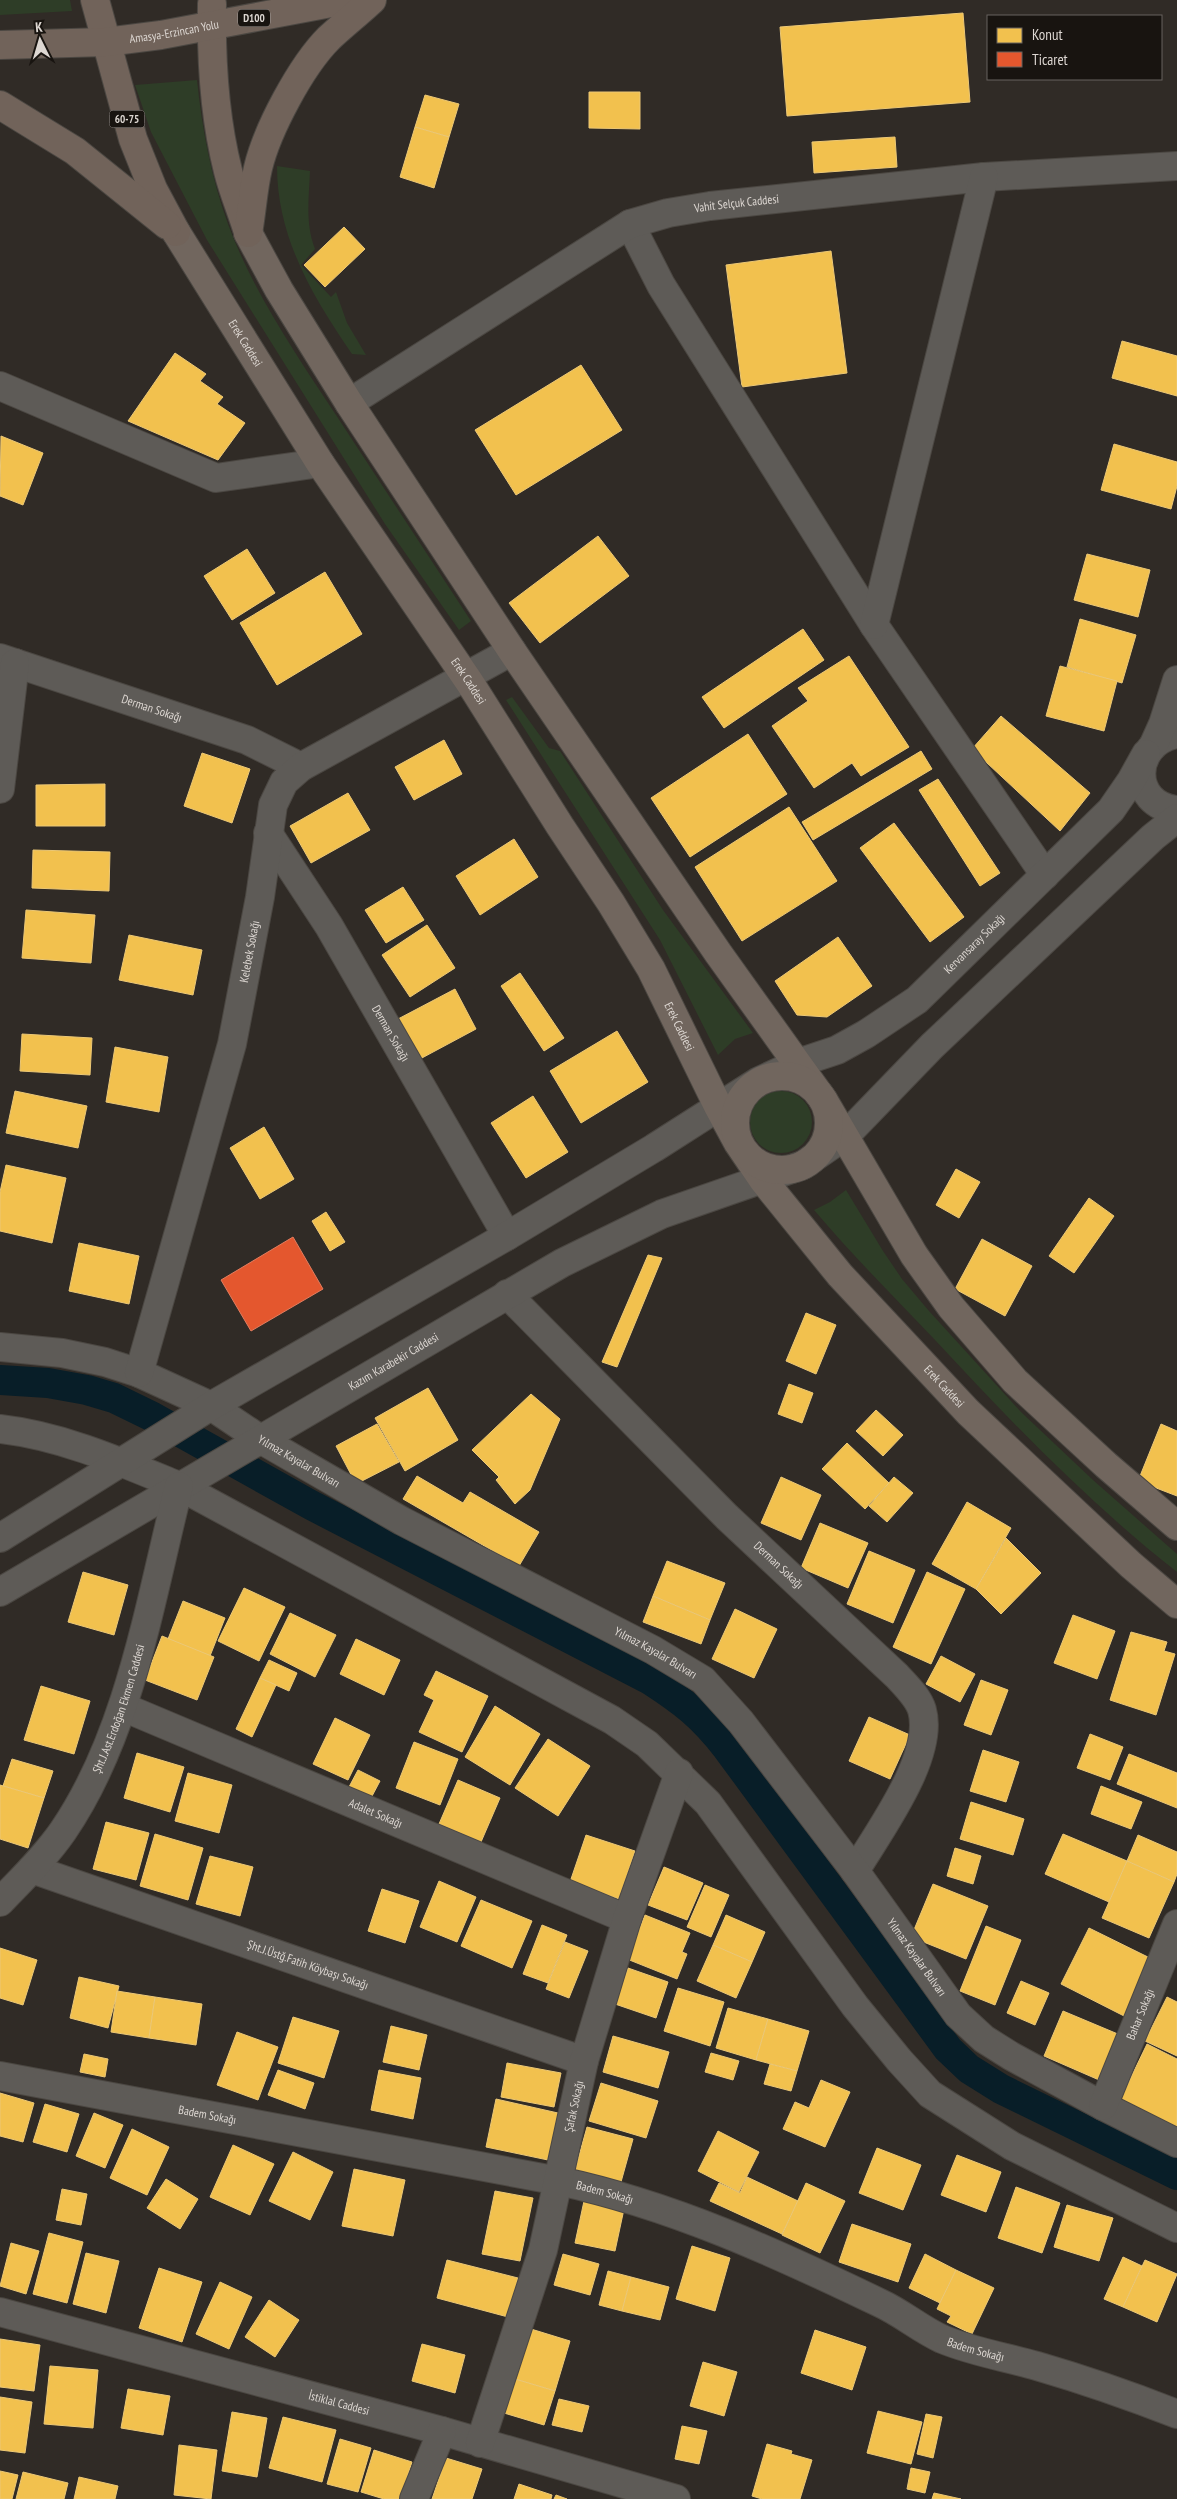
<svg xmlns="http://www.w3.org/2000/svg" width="1177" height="2499" viewBox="0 0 1177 2499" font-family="'PT Sans Narrow',sans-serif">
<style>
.green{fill:#2e3d27}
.homes{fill:#f2c14e;stroke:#ecc876}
.shops{fill:#e4572e;stroke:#e27d5f}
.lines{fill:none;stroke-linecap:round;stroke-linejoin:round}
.canal{stroke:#081e28;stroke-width:30}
.minor-casing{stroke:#4b4742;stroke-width:30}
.major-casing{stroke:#4b4742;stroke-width:30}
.highway-casing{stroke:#4b4742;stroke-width:30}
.minor{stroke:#5e5b57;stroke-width:28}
.major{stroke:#71665e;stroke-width:28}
.highway{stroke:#71635a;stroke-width:28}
.labels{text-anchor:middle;stroke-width:5;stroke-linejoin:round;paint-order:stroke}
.shield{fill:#181410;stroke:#a29c98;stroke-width:1}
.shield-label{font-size:11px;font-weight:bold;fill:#ddd7d2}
.street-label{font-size:12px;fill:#ddd7d2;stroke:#181410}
</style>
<rect width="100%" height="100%" fill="#302b26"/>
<g class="green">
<path d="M0,0H70L72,11L0,15Z"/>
<path d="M197,80C202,128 211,177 228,224C252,290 297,356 336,415C381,484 426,552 471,621L459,630L385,524L207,240L151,132L135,85Z"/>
<path d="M277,166L310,171C309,198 305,223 315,249L301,265L331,297L336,292L347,323L366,355L352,354C313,297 277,238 277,166Z"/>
<path d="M512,697L549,748L560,751L663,910L753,1033L735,1039L718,1055L660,940L506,700Z"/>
<circle cx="781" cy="1122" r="31"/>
<path d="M846,1190L883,1251L902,1279L929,1311L1021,1412L1093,1480L1177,1554V1572C1089,1503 1012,1423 936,1341C895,1298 853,1256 814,1210L830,1202Z"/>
</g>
<g class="homes">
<path d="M963,13L970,102L787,116L780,27Z"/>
<path d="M589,92H640V129L589,128Z"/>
<path d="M425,95L459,104L449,137L415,127Z"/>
<path d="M415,127L449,137L434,188L400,177Z"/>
<path d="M895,137L897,167L814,173L812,142Z"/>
<path d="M344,227L365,249L325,287L304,265Z"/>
<path d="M831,251L847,373L742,387L726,265Z"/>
<path d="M1122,341L1177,356V396L1112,378Z"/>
<path d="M175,353L206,374L200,381L223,397L217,404L245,423L218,460L128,421Z"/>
<path d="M581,365L622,430L516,495L475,430Z"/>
<path d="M1,436L43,453L23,505L0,496Z"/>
<path d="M1114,444L1177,462V486L1171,509L1101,490Z"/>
<path d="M598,536L629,576L540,643L509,603Z"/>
<path d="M247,549L275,593L232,620L204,576Z"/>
<path d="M1087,554L1150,570L1138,617L1074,600Z"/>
<path d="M325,572L362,634L277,685L240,623Z"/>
<path d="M1080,619L1136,635L1122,683L1067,667Z"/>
<path d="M803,629L824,660L724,728L702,697Z"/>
<path d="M849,656L909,747L861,776L852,763L814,788L772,726L808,701L798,688Z"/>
<path d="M1060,666L1117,681L1104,731L1046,716Z"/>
<path d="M1001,716L1090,793L1060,831L972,749Z"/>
<path d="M748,734L787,794L690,857L651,798Z"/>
<path d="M444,740L462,774L414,800L395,767Z"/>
<path d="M921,751L932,769L813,840L802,822Z"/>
<path d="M202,753L250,769L232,823L184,806Z"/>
<path d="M938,779L1000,873L980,886L919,790Z"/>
<path d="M105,784V826H36V785Z"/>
<path d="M348,793L370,830L311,863L290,826Z"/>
<path d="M789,807L837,881L742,941L695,867Z"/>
<path d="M894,823L964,917L930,942L860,848Z"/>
<path d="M514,839L538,877L480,915L456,876Z"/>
<path d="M33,850L110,852L109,891L32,888Z"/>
<path d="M403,887L424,920L386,943L365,910Z"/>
<path d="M26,910L95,915L91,963L22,958Z"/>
<path d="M427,925L455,968L410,997L382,955Z"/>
<path d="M129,935L202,950L193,995L119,980Z"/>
<path d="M838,937L872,986L827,1017L797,1015L775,981Z"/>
<path d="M520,973L564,1038L544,1051L501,986Z"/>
<path d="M455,989L476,1029L420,1059L398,1019Z"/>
<path d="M617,1031L648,1082L581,1123L550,1071Z"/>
<path d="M22,1034L92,1038L90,1075L20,1071Z"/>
<path d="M115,1047L168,1057L159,1112L106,1102Z"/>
<path d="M15,1091L87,1106L78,1148L6,1133Z"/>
<path d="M533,1096L568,1152L526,1178L491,1123Z"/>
<path d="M264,1127L294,1179L260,1199L230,1148Z"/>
<path d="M6,1165L66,1178L52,1243L0,1231V1192Z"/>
<path d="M956,1169L980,1182L959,1218L936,1205Z"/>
<path d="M1089,1198L1114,1216L1074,1273L1049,1256Z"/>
<path d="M326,1212L345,1242L330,1251L312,1221Z"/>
<path d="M982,1239L1032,1266L1005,1316L955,1289Z"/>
<path d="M79,1243L139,1256L129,1304L69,1291Z"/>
<path d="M648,1255L662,1258L617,1367L602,1362Z"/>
<path d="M806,1313L836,1325L816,1374L786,1361Z"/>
<path d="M789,1384L813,1393L802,1423L778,1414Z"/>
<path d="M428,1388L458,1440L405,1471L375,1418Z"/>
<path d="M531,1394L560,1419L530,1490L515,1504L496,1480L499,1477L472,1450Z"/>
<path d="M876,1410L903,1435L883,1456L856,1431Z"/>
<path d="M377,1424L399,1462L356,1484L336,1446Z"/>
<path d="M1161,1424L1177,1431V1496L1138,1481Z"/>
<path d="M847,1443L889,1483L865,1509L822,1469Z"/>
<path d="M417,1476L463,1503L470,1492L539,1532L519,1566L403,1499Z"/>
<path d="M781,1477L821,1495L801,1540L761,1523Z"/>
<path d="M894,1477L913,1493L887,1522L869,1506Z"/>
<path d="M967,1502L1011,1528L976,1589L932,1564Z"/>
<path d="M820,1523L868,1543L848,1588L801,1568Z"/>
<path d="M1006,1538L1041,1573L1001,1614L976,1589Z"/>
<path d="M869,1551L915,1570L893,1623L847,1604Z"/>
<path d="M667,1561L725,1583L710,1620L653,1596Z"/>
<path d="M83,1572L128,1585L114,1635L68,1622Z"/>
<path d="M927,1572L965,1589L931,1664L893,1647Z"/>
<path d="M244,1588L285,1607L259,1661L218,1641Z"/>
<path d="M653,1596L710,1620L701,1644L643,1622Z"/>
<path d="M183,1601L225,1618L210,1656L168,1639Z"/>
<path d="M735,1609L777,1629L754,1678L712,1659Z"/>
<path d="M290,1613L336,1635L315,1677L270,1654Z"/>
<path d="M1073,1615L1115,1631L1097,1679L1054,1663Z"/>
<path d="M1131,1632L1167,1642L1164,1651L1175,1654L1156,1715L1110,1700Z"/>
<path d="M162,1636L214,1657L197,1700L145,1680Z"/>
<path d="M356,1639L400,1660L384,1695L340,1674Z"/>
<path d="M941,1656L975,1674L960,1702L926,1684Z"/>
<path d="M269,1660L297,1673L289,1691L260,1678Z"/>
<path d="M436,1671L488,1696L462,1752L419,1732L434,1700L424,1695Z"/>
<path d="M260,1678L276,1685L252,1737L236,1729Z"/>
<path d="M981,1680L1008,1690L991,1735L964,1725Z"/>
<path d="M41,1686L90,1701L74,1754L24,1740Z"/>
<path d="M495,1706L540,1734L510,1785L465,1757Z"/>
<path d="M869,1717L910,1735L890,1779L849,1761Z"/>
<path d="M335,1718L370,1735L348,1780L313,1764Z"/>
<path d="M1090,1734L1123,1747L1110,1780L1077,1768Z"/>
<path d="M548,1739L590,1766L558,1816L515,1788Z"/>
<path d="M414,1742L458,1759L440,1805L396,1788Z"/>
<path d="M983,1750L1019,1762L1006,1802L970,1791Z"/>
<path d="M137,1753L184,1767L170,1812L124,1798Z"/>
<path d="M1129,1754L1177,1773V1808L1117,1784Z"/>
<path d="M12,1759L53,1771L44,1798L3,1786Z"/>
<path d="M358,1770L380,1781L371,1798L349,1787Z"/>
<path d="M188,1773L232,1785L219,1833L175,1821Z"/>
<path d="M458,1780L500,1798L481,1842L439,1824Z"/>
<path d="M0,1785L44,1798L28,1848L0,1839Z"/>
<path d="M1101,1786L1142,1802L1131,1829L1091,1814Z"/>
<path d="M971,1802L1024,1819L1013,1855L960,1839Z"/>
<path d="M106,1822L149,1833L136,1880L93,1869Z"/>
<path d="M155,1834L203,1848L188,1900L140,1886Z"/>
<path d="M1063,1834L1127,1861L1109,1902L1045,1874Z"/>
<path d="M586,1835L635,1851L619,1899L570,1882Z"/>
<path d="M1138,1835L1177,1852V1874L1174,1882L1127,1861Z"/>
<path d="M955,1848L981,1856L973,1884L947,1876Z"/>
<path d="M210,1856L253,1867L240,1916L196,1904Z"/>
<path d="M1127,1861L1174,1882L1149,1938L1102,1918Z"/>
<path d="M664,1867L703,1883L687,1920L648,1905Z"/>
<path d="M439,1881L476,1897L457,1942L420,1927Z"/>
<path d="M933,1884L988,1906L966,1959L911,1937Z"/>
<path d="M705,1885L729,1895L711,1937L687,1927Z"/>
<path d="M382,1889L419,1901L405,1943L368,1931Z"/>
<path d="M481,1900L532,1921L512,1968L461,1946Z"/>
<path d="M645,1915L690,1933L682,1952L687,1954L677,1979L627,1959Z"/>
<path d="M726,1915L765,1932L752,1962L713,1945Z"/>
<path d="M542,1925L567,1935L548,1983L523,1974Z"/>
<path d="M986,1926L1021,1940L995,2005L960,1991Z"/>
<path d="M1089,1928L1156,1961L1128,2018L1061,1984Z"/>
<path d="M565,1942L588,1951L569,1998L546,1989Z"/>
<path d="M713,1945L752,1962L736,1998L697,1981Z"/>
<path d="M0,1948L37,1960L23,2005L0,1998Z"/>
<path d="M628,1968L668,1982L656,2018L615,2004Z"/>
<path d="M79,1977L119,1986L108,2028L70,2018Z"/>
<path d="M1021,1981L1049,1993L1035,2025L1007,2013Z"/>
<path d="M678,1988L724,2002L710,2046L664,2031Z"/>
<path d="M117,1991L155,1997L149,2038L111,2032Z"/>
<path d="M155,1997L202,2004L196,2045L149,2038Z"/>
<path d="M1167,1997L1177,2002V2056L1145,2041Z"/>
<path d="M728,2008L768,2019L756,2060L716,2048Z"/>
<path d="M1063,2011L1125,2037L1106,2083L1044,2056Z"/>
<path d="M293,2017L339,2031L324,2078L278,2063Z"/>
<path d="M768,2019L809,2031L797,2071L756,2060Z"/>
<path d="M391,2026L427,2035L419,2070L383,2062Z"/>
<path d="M237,2032L278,2047L258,2100L217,2085Z"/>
<path d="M613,2036L669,2052L658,2088L603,2072Z"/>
<path d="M1147,2044L1177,2059V2128L1120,2100Z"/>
<path d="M711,2053L739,2061L733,2080L705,2072Z"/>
<path d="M84,2054L108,2059L105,2077L80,2072Z"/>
<path d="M507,2063L561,2073L554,2107L501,2097Z"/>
<path d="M770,2064L797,2071L791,2091L764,2084Z"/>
<path d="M278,2070L314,2083L305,2109L268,2095Z"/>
<path d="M379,2070L421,2078L413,2119L371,2110Z"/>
<path d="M821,2080L850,2092L825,2147L783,2129L795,2102L809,2108Z"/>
<path d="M601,2083L658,2101L646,2138L589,2121Z"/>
<path d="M0,2093L34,2103L23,2142L0,2136Z"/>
<path d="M496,2099L558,2113L548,2160L486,2147Z"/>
<path d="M45,2104L79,2114L67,2152L33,2142Z"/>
<path d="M94,2113L123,2125L105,2168L76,2156Z"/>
<path d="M587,2127L633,2139L621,2182L575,2170Z"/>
<path d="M132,2129L169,2147L147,2195L110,2178Z"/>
<path d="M718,2131L759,2152L739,2192L698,2171Z"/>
<path d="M233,2145L274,2164L250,2215L210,2197Z"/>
<path d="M877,2148L921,2165L903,2210L859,2193Z"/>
<path d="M293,2152L333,2172L310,2220L269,2201Z"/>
<path d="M957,2155L1001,2172L986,2212L941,2195Z"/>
<path d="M354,2169L405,2180L393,2236L342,2226Z"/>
<path d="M747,2177L798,2201L782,2234L710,2201L719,2183L740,2193Z"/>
<path d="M166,2179L198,2199L180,2229L147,2208Z"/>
<path d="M806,2183L845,2201L820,2253L782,2235Z"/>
<path d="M1016,2187L1060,2203L1042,2253L998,2238Z"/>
<path d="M62,2189L87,2194L81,2225L56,2220Z"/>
<path d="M495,2191L533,2198L520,2261L482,2254Z"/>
<path d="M584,2201L624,2209L615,2251L575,2243Z"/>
<path d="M1067,2205L1113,2218L1099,2261L1054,2247Z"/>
<path d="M852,2224L911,2244L898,2282L839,2262Z"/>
<path d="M49,2233L83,2242L67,2303L33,2294Z"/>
<path d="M11,2243L39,2251L26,2294L0,2286Z"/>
<path d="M692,2246L730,2258L715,2311L676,2299Z"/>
<path d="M86,2253L119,2261L106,2313L73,2304Z"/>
<path d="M563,2254L599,2264L590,2295L554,2285Z"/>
<path d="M925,2254L956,2270L940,2303L909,2288Z"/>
<path d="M1123,2257L1142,2266L1123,2307L1104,2299Z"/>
<path d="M447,2260L518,2278L508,2317L437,2298Z"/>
<path d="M1145,2260L1177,2274L1157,2322L1123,2307Z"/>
<path d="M159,2268L202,2282L182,2342L139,2328Z"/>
<path d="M956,2270L994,2288L972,2334L947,2322L951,2316L937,2309Z"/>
<path d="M608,2271L631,2277L622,2311L599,2305Z"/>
<path d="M631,2277L669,2287L660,2320L622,2311Z"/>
<path d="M220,2282L252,2297L229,2349L196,2334Z"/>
<path d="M269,2300L299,2320L275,2357L245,2337Z"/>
<path d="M531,2329L570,2341L555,2391L515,2379Z"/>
<path d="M815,2330L866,2347L852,2390L801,2373Z"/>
<path d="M0,2339L40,2345L34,2391L0,2387Z"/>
<path d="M422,2344L465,2355L455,2393L412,2381Z"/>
<path d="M703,2362L737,2372L724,2416L690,2406Z"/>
<path d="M50,2366L98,2370L93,2428L44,2424Z"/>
<path d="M515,2379L555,2391L544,2425L504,2413Z"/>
<path d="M128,2389L170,2396L163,2435L121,2428Z"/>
<path d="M0,2397L32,2402L25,2453L0,2450Z"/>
<path d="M559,2399L589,2406L582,2432L552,2425Z"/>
<path d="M878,2411L922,2422L911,2464L867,2453Z"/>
<path d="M232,2412L267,2418L257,2477L222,2471Z"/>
<path d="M926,2414L942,2417L933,2458L917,2454Z"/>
<path d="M283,2417L336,2430L322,2482L269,2468Z"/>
<path d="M682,2426L707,2431L699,2464L675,2459Z"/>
<path d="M340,2439L371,2448L358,2492L327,2484Z"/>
<path d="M767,2444L792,2451L791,2454L812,2460L800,2499H762L752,2496Z"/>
<path d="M179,2445L217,2450L211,2499L174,2495Z"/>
<path d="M374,2450L412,2462L400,2499H384L361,2492Z"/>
<path d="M446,2458L482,2469L472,2499H432Z"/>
<path d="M911,2468L930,2472L925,2493L907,2489Z"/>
<path d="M0,2471L18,2475L12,2499H0Z"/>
<path d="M23,2472L68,2483L64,2499H16Z"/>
<path d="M79,2477L118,2486L115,2499H74Z"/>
<path d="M519,2484L552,2495L551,2499H514Z"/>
<path d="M934,2493L961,2499H932Z"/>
<path d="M556,2495L567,2499H554Z"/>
</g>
<path class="shops" d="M293,1237L323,1289L251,1331L221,1280Z"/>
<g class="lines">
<path class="canal" d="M0,1380L48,1383L87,1390L114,1398L153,1417L311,1505L650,1680C684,1702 702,1716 727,1748L948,2049L969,2069L1001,2089L1177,2175"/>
<defs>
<g id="minor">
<path d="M630,224L661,285L874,625L1045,875"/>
<path d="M0,386L216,478L320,463"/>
<path id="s1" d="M349,403L630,224L668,213L710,206L984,177L1177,166"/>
<path d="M874,625L984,177"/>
<path id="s2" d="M0,658L247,740L301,767"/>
<path d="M1177,734C1130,743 1129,805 1177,810"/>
<path d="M1154,744L1163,724L1177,680"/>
<path d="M0,789L15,663"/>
<path id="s3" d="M268,833L329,926L507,1236"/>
<path id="s4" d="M507,1294L727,1517L897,1676C906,1686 918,1697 922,1710C935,1756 879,1831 855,1871"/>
<path id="s5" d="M0,1347L62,1353L105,1362L139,1373L211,1406L260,1439L402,1521L653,1650L703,1680L741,1722L855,1871L958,2015L984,2039L1011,2056L1103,2106L1177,2143"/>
<path id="s6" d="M139,1373L232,1044L260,897L273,805L284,782L301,767L512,651"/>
<path d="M0,1429C62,1436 121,1462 179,1486L612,1720L647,1744L708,1803L855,2006L899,2060L930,2094L1012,2146L1177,2228"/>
<path id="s7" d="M0,1538L211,1406L507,1236L654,1148L759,1081L798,1063L837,1050L866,1034L917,1000L1111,810L1131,781L1146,754"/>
<path id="s8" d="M0,1592L562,1263L662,1214L803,1165L845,1136L932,1046L1023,960L1153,837L1177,818"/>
<path id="s9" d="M123,1707L627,1919"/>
<path id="s10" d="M32,1869L584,2061"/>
<path id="s11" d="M0,1902C22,1879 45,1857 63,1831C130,1733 150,1600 179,1486"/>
<path id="s12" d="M0,2076L559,2181C672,2205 776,2253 880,2303C902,2313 920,2329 942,2339C973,2352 1006,2357 1037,2366C1085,2380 1131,2396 1177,2414"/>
<path id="s13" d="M1103,2106L1177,1924"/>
<path id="s14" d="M0,2312L442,2431L676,2499"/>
<path id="s15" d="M480,2443L543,2250L584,2061L627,1919L679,1773"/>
<path d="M414,2499L442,2431"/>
</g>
<g id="major">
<path id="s16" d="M176,232L320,463L470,683L560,826L611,903L651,969L718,1106L738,1143L763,1180L840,1275L968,1412L1131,1565L1177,1604"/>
<path d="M248,233L279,290L349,403L512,651L718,953L824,1101L914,1255L951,1307L1015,1381L1106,1465L1177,1526"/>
<circle cx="782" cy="1123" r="47"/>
</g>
<g id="highway">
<path d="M95,0L133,139L153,189L176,232"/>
<path d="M212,4C211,57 215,120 228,171C233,191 241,210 247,229"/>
<path id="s17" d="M0,45L106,42L161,35L347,0"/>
<path d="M0,105L75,151L167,225"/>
<path d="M248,233C252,211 253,189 258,168C267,130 301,66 329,38C343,25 358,13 372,0"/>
</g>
</defs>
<use href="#minor" class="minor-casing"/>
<use href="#major" class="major-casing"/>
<use href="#highway" class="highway-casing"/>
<use href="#minor" class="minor"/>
<use href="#major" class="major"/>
<use href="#highway" class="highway"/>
</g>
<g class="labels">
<g class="shield">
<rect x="238" y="9.5" width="32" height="17" rx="4"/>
<rect x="109.5" y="110.5" width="35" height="17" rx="4"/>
</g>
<g class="shield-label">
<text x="254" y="22">D100</text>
<text x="127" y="123">60-75</text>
</g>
<g class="street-label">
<text dy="4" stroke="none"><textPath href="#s17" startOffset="175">Amasya-Erzincan Yolu</textPath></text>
<text dy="4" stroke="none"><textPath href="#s1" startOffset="442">Vahit Selçuk Caddesi</textPath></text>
<text dy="4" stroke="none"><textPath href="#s16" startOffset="131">Erek Caddesi</textPath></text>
<text dy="4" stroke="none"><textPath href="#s16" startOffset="536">Erek Caddesi</textPath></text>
<text dy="4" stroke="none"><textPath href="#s2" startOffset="160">Derman Sokağı</textPath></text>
<text dy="4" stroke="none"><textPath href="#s7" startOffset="1145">Kervansaray Sokağı</textPath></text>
<text dy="4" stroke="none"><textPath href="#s6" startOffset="436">Kelebek Sokağı</textPath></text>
<text dy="4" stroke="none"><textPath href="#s16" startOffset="941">Erek Caddesi</textPath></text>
<text dy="4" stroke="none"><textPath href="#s3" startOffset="235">Derman Sokağı</textPath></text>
<text dy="4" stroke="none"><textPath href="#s8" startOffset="456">Kazım Karabekir Caddesi</textPath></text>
<text dy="4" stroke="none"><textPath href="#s16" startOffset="1391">Erek Caddesi</textPath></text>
<text dy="4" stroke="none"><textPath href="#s5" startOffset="325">Yılmaz Kayalar Bulvarı</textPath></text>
<text dy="4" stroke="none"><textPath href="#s4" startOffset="384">Derman Sokağı</textPath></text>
<text dy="4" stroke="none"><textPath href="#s5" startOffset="730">Yılmaz Kayalar Bulvarı</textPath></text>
<text dy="4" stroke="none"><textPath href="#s11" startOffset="230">Şht.J.Ast.Erdoğan Ekmen Caddesi</textPath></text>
<text dy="4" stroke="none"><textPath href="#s9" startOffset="274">Adalet Sokağı</textPath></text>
<text dy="4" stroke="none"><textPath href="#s5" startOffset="1135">Yılmaz Kayalar Bulvarı</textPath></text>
<text dy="4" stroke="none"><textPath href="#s10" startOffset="292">Şht.J.Üstğ.Fatih Köybaşı Sokağı</textPath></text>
<text dy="4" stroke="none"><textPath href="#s13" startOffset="99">Bahar Sokağı</textPath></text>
<text dy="4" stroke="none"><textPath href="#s15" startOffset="350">Şafak Sokağı</textPath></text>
<text dy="4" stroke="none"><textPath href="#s12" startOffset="211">Badem Sokağı</textPath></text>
<text dy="4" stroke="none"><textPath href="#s12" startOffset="616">Badem Sokağı</textPath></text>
<text dy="4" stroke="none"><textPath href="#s12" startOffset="1020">Badem Sokağı</textPath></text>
<text dy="4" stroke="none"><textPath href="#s14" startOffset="351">İstiklal Caddesi</textPath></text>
</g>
</g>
<rect x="987" y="15" width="175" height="65" fill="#181410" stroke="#67625e"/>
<rect x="997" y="28" width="25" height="15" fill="#f2c14e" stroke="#67625e"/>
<text x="1032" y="40" font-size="15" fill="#ddd7d2">Konut</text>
<rect x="997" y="52" width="25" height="15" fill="#e4572e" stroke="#67625e"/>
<text x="1032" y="65" font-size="15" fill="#ddd7d2">Ticaret</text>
<g transform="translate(40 40) rotate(355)" stroke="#181410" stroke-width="4" paint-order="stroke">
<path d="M0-4L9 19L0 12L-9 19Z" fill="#ddd7d2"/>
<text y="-8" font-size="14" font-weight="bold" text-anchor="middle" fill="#ddd7d2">K</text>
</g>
</svg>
